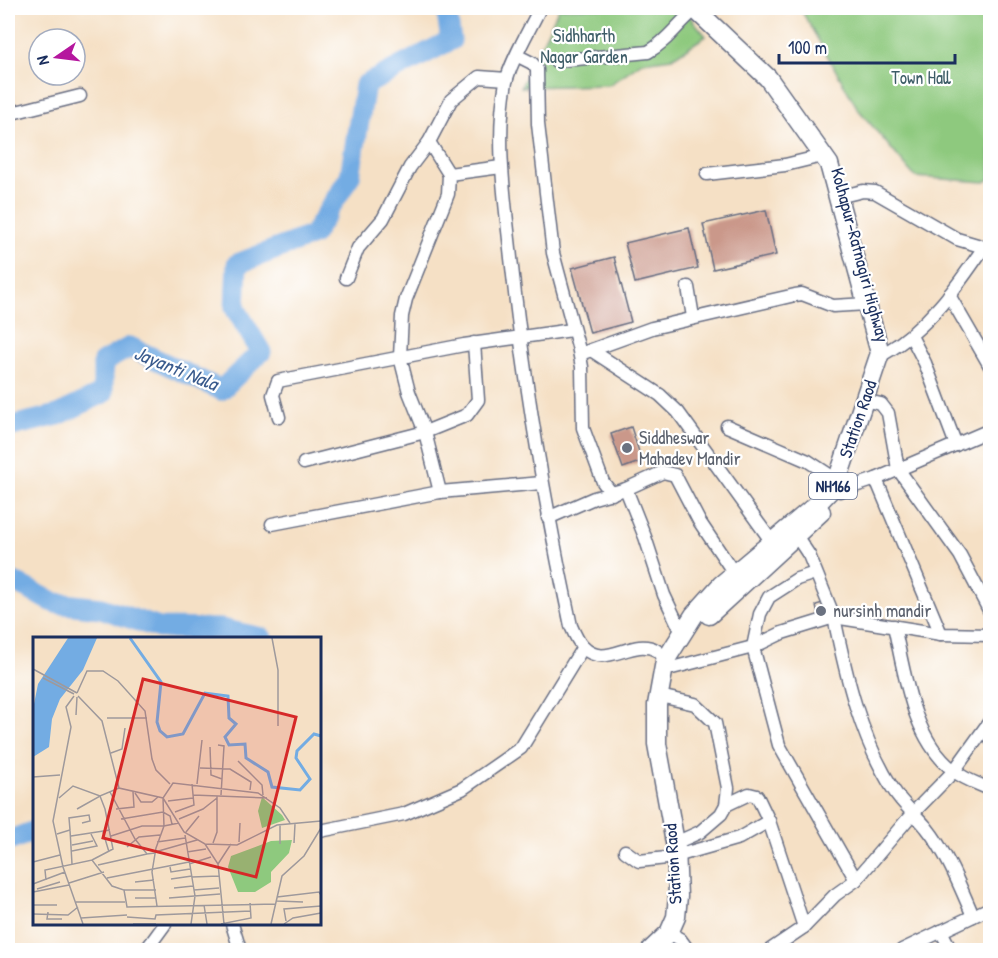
<svg xmlns="http://www.w3.org/2000/svg" width="998" height="958" viewBox="0 0 998 958" font-family="'Patrick Hand',sans-serif">
<style>
.green{fill:#8ec97e;stroke:#547c6e;stroke-width:1.5}
.lines{fill:none;stroke-linecap:round;stroke-linejoin:round}
.river{stroke:#73ace3;stroke-width:21}
.building{fill:#ca988a}
.minor-casing{stroke:#676d82;stroke-width:15}
.highway-casing{stroke:#676d82;stroke-width:21}
.minor{stroke:#fff;stroke-width:12}
.highway{stroke:#fff;stroke-width:18}
.worship-dot{fill:#6b7280;stroke:#fff;stroke-width:2}
.labels{text-anchor:middle;stroke-width:4.5;stroke-linejoin:round;paint-order:stroke}
.shield{fill:#fff;stroke:#5f6d8e;stroke-width:1.5}
.shield-label{font-size:16px;font-weight:bold;fill:#1b2f5e}
.park-label{font-size:18px;fill:#3e5d68;stroke:#fff}
.street-label{font-size:18px;fill:#1b2f5e;stroke:#fff}
.worship-label{font-size:18px;fill:#5b616d;stroke:#fff;text-anchor:start}
.water-label{font-size:20px;font-style:italic;fill:#3a5b8d;stroke:#fff}
.inset-river{fill:none;stroke:#73ace3;stroke-width:3}
.inset-road{fill:none;stroke:#9e999c;stroke-width:1.5}
.view{fill:#d62828;fill-opacity:0.15;stroke:#d62828;stroke-width:3}
.inset-edge{fill:none;stroke:#1b2f5e;stroke-width:3}
</style>
<rect width="100%" height="100%" fill="#fff"/>
<filter id="ink" filterUnits="userSpaceOnUse"><feTurbulence type="fractalNoise" baseFrequency=".0167" numOctaves="2"/><feDisplacementMap in="SourceGraphic" scale="12" xChannelSelector="R" yChannelSelector="G"/><feConvolveMatrix kernelMatrix="1 2 1 2 8 2 1 2 1" color-interpolation-filters="sRGB"/></filter>
<filter id="wash" filterUnits="userSpaceOnUse"><feTurbulence type="fractalNoise" baseFrequency=".008" numOctaves="4" result="noise"/><feDisplacementMap in="SourceGraphic" scale="24" xChannelSelector="R" yChannelSelector="G"/><feGaussianBlur stdDeviation="1.35" result="paint"/><feColorMatrix in="noise" values="0 0 0 0 0 0 0 0 0 0 0 0 0 0 0 0 0 1.4 0 .05"/><feComposite in="paint" operator="in"/></filter>
<g filter="url(#wash)">
<rect width="100%" height="100%" fill="#f5e0c5"/>
<g class="green">
<path d="M559,8H683L706,36L672,58L642,62L609,85L521,87Z"/>
<path d="M800,8H990V179L985,182L915,177L858,109Z"/>
</g>
<g class="lines">
<g class="river">
<path d="M8,427L58,415L103,393V362L130,347L221,390L261,352L235,308L237,264L313,235L350,176L365,85L451,40L446,8"/>
<path d="M8,579L55,603L101,608L159,628L221,629L262,638"/>
<path d="M8,841L34,831"/>
</g>
</g>
<g id="blocks">
<g class="building">
<path d="M766,210L776,255L713,269L703,224Z"/>
<path d="M689,228L698,268L635,283L625,243Z"/>
<path d="M614,257L631,322L590,333L572,268Z"/>
<path d="M631,427L642,461L623,468L611,434Z"/>
<path d="M823,603L827,617L819,619L816,605Z"/>
<path d="M990,734V750L983,740Z"/>
</g>
</g>
</g>
<g filter="url(#ink)">
<use href="#blocks" fill-opacity="0" stroke="#676d82" stroke-width="1.5"/>
<g class="lines">
<defs>
<g id="minor">
<path d="M540,8C531,27 510,62 506,82C495,141 505,199 511,258C524,382 545,505 571,626C574,633 578,642 583,647C605,670 632,637 656,650C662,653 667,663 672,668L753,647L782,633L834,617C846,676 860,737 893,789C902,804 915,814 926,827C947,853 960,886 973,916"/>
<path d="M518,56L532,63L537,69L538,124L553,253L578,346L582,367L583,428L603,482L612,494"/>
<path d="M556,61L648,52C667,42 679,22 696,9"/>
<path d="M8,114L80,96"/>
<path d="M429,142L449,174"/>
<path d="M707,174L785,165L822,156"/>
<path d="M838,197L863,191L875,192L957,239L984,247"/>
<path d="M346,278L358,248L383,219L410,167L429,142L451,100L479,77L507,79"/>
<path d="M688,287L693,317"/>
<path d="M949,295L990,366"/>
<path d="M911,336L925,363L956,445"/>
<path d="M591,350L660,395L678,412L772,542"/>
<path d="M885,353C927,329 957,287 984,247L989,246"/>
<path d="M580,354L652,328L795,295L802,294L833,306L867,304"/>
<path d="M872,402L881,404L888,413L898,469L960,555L990,612"/>
<path d="M279,417L273,395L278,381L464,345L572,330"/>
<path d="M727,426L808,461L837,480"/>
<path d="M304,463L425,432L467,415L478,400L474,343"/>
<path d="M876,479L941,634"/>
<path d="M626,489L645,537L664,595L682,633"/>
<path d="M840,491L876,479L990,430"/>
<path d="M440,492L425,432L409,392L400,357L402,316L406,299L448,194L449,174L501,167"/>
<path d="M548,518L594,498L626,489L663,472L675,475L699,521L734,573"/>
<path d="M272,524L440,492L542,483"/>
<path d="M797,537L809,555L834,617L941,634L990,635"/>
<path d="M815,573L797,579L769,597L760,614L753,647L779,745L856,880"/>
<path d="M894,626C905,674 912,738 953,770C963,779 978,784 990,789"/>
<path d="M664,697L695,704L715,723L728,788L726,805L721,814L700,832L682,840"/>
<path d="M726,805L749,794L757,796L769,821"/>
<path d="M320,831L404,814L462,789L521,748L583,647"/>
<path d="M625,851L639,861L676,857"/>
<path d="M683,854L739,838L769,821L804,927"/>
<path d="M232,924L240,950"/>
<path d="M941,931L951,950"/>
<path d="M669,933L680,939L688,950"/>
<path d="M146,950L165,924"/>
<path d="M770,950L804,927L835,895L856,880L912,814L954,771L990,721"/>
<path d="M902,950L990,908"/>
</g>
<g id="highway">
<path d="M709,615L821,512"/>
<path d="M651,950L669,933L676,917L678,896L676,848L657,744V705L665,661L694,615L721,585L815,506L836,484L880,353L829,164L768,78L694,8"/>
</g>
</defs>
<use href="#minor" class="minor-casing"/>
<use href="#highway" class="highway-casing"/>
<use href="#minor" class="minor"/>
<use href="#highway" class="highway"/>
</g>
</g>
<g class="worship-dot">
<circle cx="627" cy="448" r="6"/>
<circle cx="821" cy="611" r="6"/>
</g>
<g class="labels">
<rect class="shield" x="809" y="473" width="48" height="26" rx="4.5"/>
<g class="shield-label">
<text x="833" y="492">NH166</text>
</g>
<g class="park-label">
<text x="584" y="42">Sidhharth<tspan x="584" dy="21">Nagar Garden</tspan></text>
<text x="921" y="84">Town Hall</text>
</g>
<g class="street-label">
<text transform="translate(860 255) rotate(75)" y="6">Kolhapur-Ratnagiri Highway</text>
<text transform="translate(858 419) rotate(-71)" y="6">Station Raod</text>
<text transform="translate(673 864) rotate(-94)" y="6">Station Raod</text>
</g>
<g class="worship-label">
<text x="639" y="444">Siddheswar<tspan x="639" dy="21">Mahadev Mandir</tspan></text>
<text x="833" y="617">nursinh mandir</text>
</g>
<g class="water-label">
<text transform="translate(176 368) rotate(22)" y="7">Jayanti Nala</text>
</g>
</g>
<g transform="translate(33 637)">
<rect width="288" height="288" fill="#f5e0c5"/>
<path d="M229,160L249,178L252,183L229,191L225,174ZM259,203L256,216L238,235V245L222,255H205L195,230L198,219L238,204Z" fill="#8ec97e"/>
<path d="M35,1H64L50,33L27,62L19,82L16,110L0,120V72L5,47Z" fill="#73ace3"/>
<path class="inset-river" d="M97,1L128,45L124,85L127,94L134,100L150,97L172,56L195,59L196,81L203,87L192,100L196,108L212,107L213,121L235,135L239,150L267,153L277,142L263,121L264,114L281,97L288,99"/>
<path class="inset-road" d="M239,1L245,33V89M0,32L44,56M10,41L41,57M44,56L54,34H70L85,44L112,74L119,122L123,133L137,147M41,59L33,70L38,90L20,184L30,230L50,287M45,59L69,84L86,151L130,161L151,195L172,207L204,208L244,188L288,184M43,78L44,60M74,81H114M185,108L191,109L188,158M177,110L178,138L189,142M78,116L89,112L92,91M205,124L229,148L230,158M167,131L197,132L218,145L217,153M0,140L27,138M164,147L169,103M77,155L102,202L114,217L122,216M102,156L108,165H119L125,160M160,158L234,161M26,161L40,149L67,159L86,151M135,164L160,161M44,172L67,159L72,172L80,212L59,223M83,172L101,170L100,155M142,175L161,168L159,147M88,182L130,175L137,179L139,187M146,182L170,172L184,161M247,188V207M37,193L39,227M70,195L76,215M153,195L166,179M24,197L37,193L36,181L56,178L57,184L49,186M152,198L162,259L158,287M38,199L77,193M78,199L109,189H131L130,161L140,146L225,156L247,171L257,186M124,205L152,201M206,205L207,186M180,206L184,195V159M261,206L262,187M172,207L185,227L191,287M39,208L60,204M94,210L106,200L127,198M39,214L64,209L58,197M122,215L164,203M154,215L173,212M0,225L27,218M156,227L178,220M185,227L198,207M65,228L114,217M137,230L138,235L157,232M159,240L186,239M74,241L156,225M138,242L159,239M13,243L12,233L59,223L79,249L91,253L94,270L242,267M102,245L121,243M36,246L71,235M0,247L32,235M141,251L160,249M4,252L27,245M91,253H123M161,253L186,251M0,255L36,248M244,260L286,255L288,258M102,261H123M136,261L187,257M244,264L270,265M43,265H92M0,268H24M171,268L174,287M124,269L119,235L123,211L131,189L146,186M15,275L14,282H29M0,277L35,278L45,270M94,280L122,282L123,278L218,274M48,281L94,278M253,284L251,272L288,269M100,287H123M188,287L218,281L217,266M238,287L249,239L271,219L288,191M251,287L260,281L288,276"/>
<path class="view" d="M110,42L263,80L223,240L70,201Z"/>
<rect width="288" height="288" class="inset-edge"/>
</g>
<rect width="998" height="958" fill="none" stroke="#fff" stroke-width="30"/>
<g transform="translate(57 57) rotate(256)"><circle r="28" fill="#ffffff" stroke="#a4acbf" stroke-width="1.5"/>
<path d="M0-4.5L10 22L0 15L-10 22Z" fill="#b5179e"/>
<text y="-9" font-size="16" font-weight="bold" text-anchor="middle" fill="#1b2f5e">N</text>
</g>
<path d="M779 54v9h176v-9" fill="none" stroke="#1b2f5e" stroke-width="3"/>
<text x="788" y="54" font-size="18" fill="#1b2f5e" stroke="#ffffff" stroke-width="4.5" paint-order="stroke">100 m</text>
</svg>
